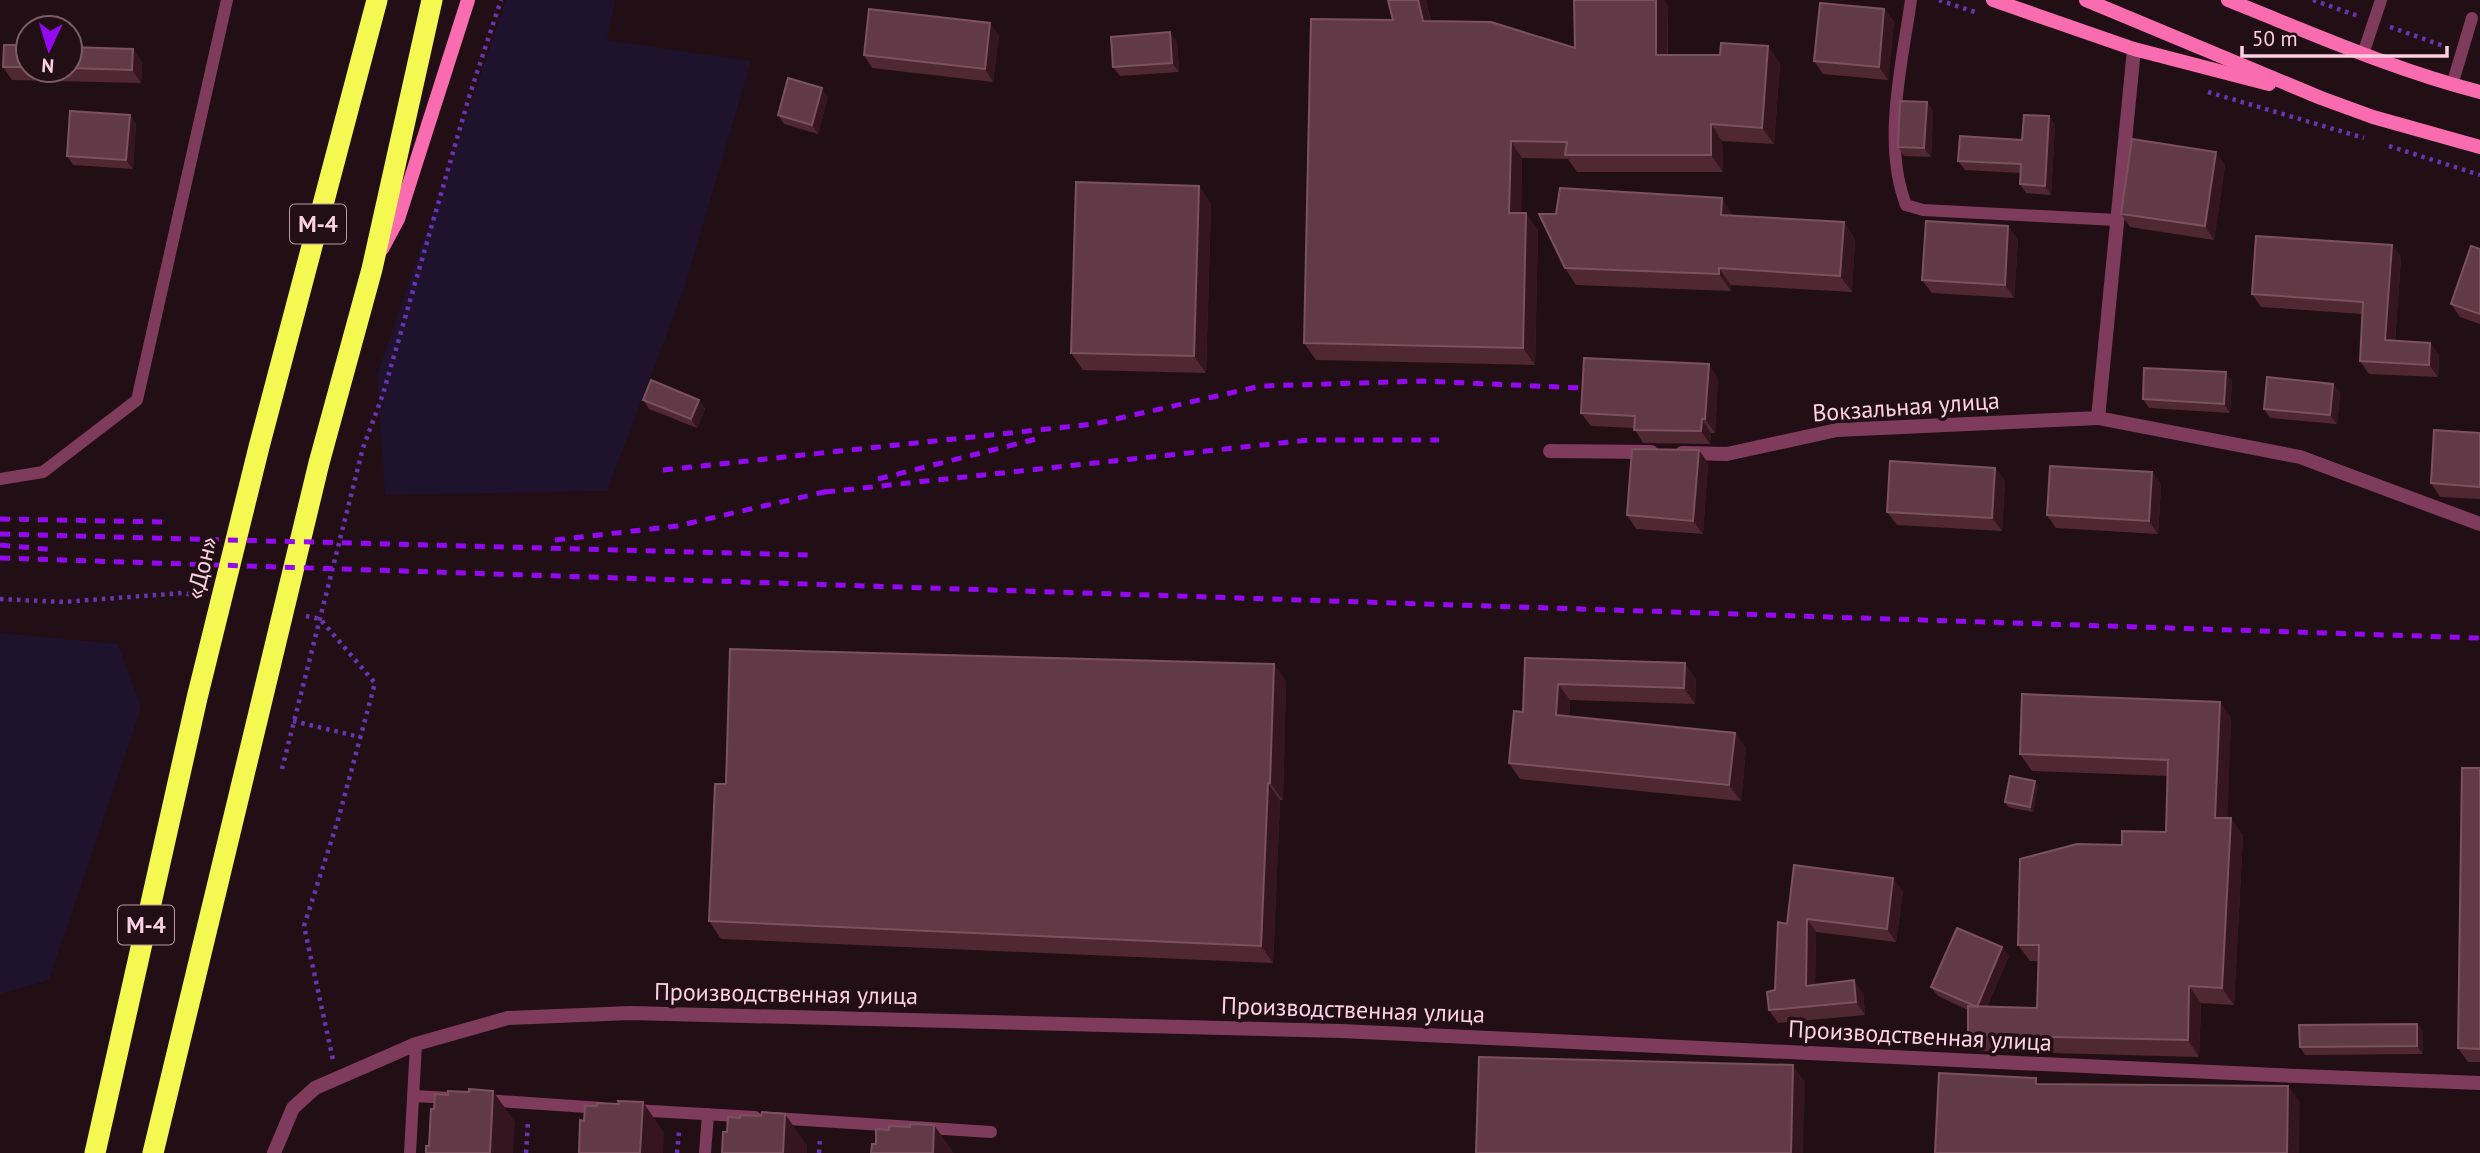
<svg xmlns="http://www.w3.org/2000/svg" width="2480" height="1153" viewBox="0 0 2480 1153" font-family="'PT Sans',sans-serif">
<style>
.green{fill:#1e122c}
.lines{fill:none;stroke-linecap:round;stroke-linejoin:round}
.path{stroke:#6a33b0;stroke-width:4.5;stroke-dasharray:3.5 5;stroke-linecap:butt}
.lane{stroke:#7f3b5b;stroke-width:12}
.street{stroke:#7f3b5b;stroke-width:14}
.secondary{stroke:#f96caf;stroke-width:14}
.highway{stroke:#f5f851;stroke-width:21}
.rail{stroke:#9509f2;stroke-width:5;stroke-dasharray:10 9;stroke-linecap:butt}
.wall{fill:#4f2834}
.shaded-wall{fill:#351620}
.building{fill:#623a47;stroke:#7a525f;stroke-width:2}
.labels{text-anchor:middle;stroke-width:7;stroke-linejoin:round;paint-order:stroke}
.shield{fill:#220f15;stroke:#bb97a4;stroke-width:2}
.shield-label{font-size:23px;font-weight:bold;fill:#fdd1e2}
.street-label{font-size:24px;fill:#fdd1e2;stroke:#220f15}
</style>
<rect width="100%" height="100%" fill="#220f15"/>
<g class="green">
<path d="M506,0H615L607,40L751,61L685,286L607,491L385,495L377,375Z"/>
<path d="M0,633L118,644L141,708L49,980L0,994Z"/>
</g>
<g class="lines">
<g class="path">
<path d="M1939,0L1978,13"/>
<path d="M2313,0L2358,16"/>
<path d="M2390,27L2444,46"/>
<path d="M2208,92L2364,138"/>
<path d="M2389,146L2480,175"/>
<path d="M0,599L63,602L183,593L198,596"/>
<path d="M306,616L320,619L375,683L338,820L304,926L333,1060"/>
<path d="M293,721L360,737"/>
<path d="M282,769L363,448L383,394L469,97L501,0"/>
<path d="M526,1153L528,1121"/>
<path d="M677,1153L679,1132"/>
<path d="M819,1153L820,1138"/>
</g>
<g class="lane">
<path d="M1911,0C1902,64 1882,143 1906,205L1923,210L2117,220"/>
<path d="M2363,54L2381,0"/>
<path d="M2452,85L2472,18"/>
<path d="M0,479L43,472L137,400L227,0"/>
<path d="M413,1096L452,1098"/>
<path d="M484,1100L602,1108"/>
<path d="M634,1110L755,1117"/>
<path d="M774,1118L991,1132"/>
<path d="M410,1153L416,1044"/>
<path d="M705,1153L708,1114"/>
</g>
<g class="street">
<path d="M2098,418L2300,457L2480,524"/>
<path d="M1550,451L1651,452"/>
<path d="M1682,453L1727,454L1837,430L2098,418L2134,49"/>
<path d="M274,1153L293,1108L315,1088L416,1044L508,1018L630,1013L1341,1031L2275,1075L2480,1083"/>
</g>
<g class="secondary">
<path d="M1993,0L2134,49L2269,84"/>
<path d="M2086,0L2321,98L2373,117L2480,147"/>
<path d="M2228,0C2311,33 2394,70 2480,92"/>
<path d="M382,249L398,219L468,0"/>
</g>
<g class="highway">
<path d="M95,1153L197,698L259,447L377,0"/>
<path d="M153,1153L319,463L372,269L432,0"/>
</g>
<g class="rail">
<path d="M663,470L1094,424L1261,386L1423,381L1581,388"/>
<path d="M878,479L1040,438"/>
<path d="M825,492L1309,440H1439"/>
<path d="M0,519L167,522"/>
<path d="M0,534L812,555"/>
<path d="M555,540L677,526L833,490"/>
<path d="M0,545L56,550"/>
<path d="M0,558L2480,638"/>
</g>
</g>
<g class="wall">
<path d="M1388,0H1426L1431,21L1575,48L1668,6V55L1780,63L1774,144L1722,141L1723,172H1577L1568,159L1522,158L1521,213L1538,230L1535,365L1316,360L1304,343L1393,20Z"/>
<path d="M1884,9L1894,22L1888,80L1823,74L1814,61Z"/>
<path d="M999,35L993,82L872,68L864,55Z"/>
<path d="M1177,41L1179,72L1120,76L1113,67Z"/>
<path d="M28,45V70H70V47L133,49L142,63L141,83L12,80L3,67Z"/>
<path d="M828,97L818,134L784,124L778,115Z"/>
<path d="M1927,102L1933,111L1931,157L1904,156L1898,147Z"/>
<path d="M130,115L136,124L133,169L73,165L67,156Z"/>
<path d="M2049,116L2055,125L2051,195L2026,193L2020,184V173L1965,170L1958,161L2022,140Z"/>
<path d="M2225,165L2214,240L2130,227L2121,214Z"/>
<path d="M1199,186L1211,204L1206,373L1083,370L1071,353Z"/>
<path d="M1733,215V216L1844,222L1855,239L1852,292L1731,285V291L1576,285L1565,268Z"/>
<path d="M2008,226L2018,240L2014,298L1932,293L1922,280Z"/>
<path d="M2392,245L2401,258L2395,341L2430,343L2439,355L2438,377L2369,374L2360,361L2362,314L2261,307L2252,294Z"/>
<path d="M2480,249V324L2460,317L2451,304Z"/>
<path d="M1718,378L1715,433H1711L1710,444L1643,443L1634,428L1591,426L1581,413Z"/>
<path d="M2232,381L2230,413L2149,408L2143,399Z"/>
<path d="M2333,384L2340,393L2337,424L2270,418L2264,409Z"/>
<path d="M643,400H699L705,409L697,428L649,409Z"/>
<path d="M2480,433V499L2440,497L2431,483Z"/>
<path d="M1708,463L1703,534L1636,529L1627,515Z"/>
<path d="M1995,468L2005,481L2002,531L1897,525L1887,512Z"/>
<path d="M2152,472L2161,485L2158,534L2056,528L2047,515Z"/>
<path d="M1525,658L1696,679L1695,704L1570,700L1569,716L1735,733L1746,749L1741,801L1520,779L1509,763L1523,712Z"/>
<path d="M1274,664L1286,682L1283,800H1280L1273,963L721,939L709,921L726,784Z"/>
<path d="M2220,702L2231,718L2227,818L2243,835L2234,1005L2201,1003L2199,1057L1979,1051L1968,1035V1010L1938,996L1931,987L2009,956L1987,1007L2037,1008L2038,961H2030L2018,945L2122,845L2166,832L2168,776L2032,771L2020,754Z"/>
<path d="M2480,768V1062H2468L2458,1048Z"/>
<path d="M2038,785L2033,812L2008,807L2005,802Z"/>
<path d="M1903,891L1896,942L1816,932L1815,985L1863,993L1865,1015L1778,1023L1769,1010L1775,990L1787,924Z"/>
<path d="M2417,1024L2423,1032V1054L2305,1055L2300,1047Z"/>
</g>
<g class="shaded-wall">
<path d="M1418,0H1426L1434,38L1423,21Z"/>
<path d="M1656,0H1664L1668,6L1667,72L1656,55Z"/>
<path d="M1884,9L1894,22L1888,80L1879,67Z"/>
<path d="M990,23L999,35L993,82L985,69Z"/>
<path d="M1170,32L1177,41L1179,72L1172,63Z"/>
<path d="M1768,46L1780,63L1774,144L1762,128Z"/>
<path d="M133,49L142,63L141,83L132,70Z"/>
<path d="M822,88L828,97L818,134L812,125Z"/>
<path d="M1927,102L1933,111L1931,157L1924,148Z"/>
<path d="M130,115L136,124L133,169L126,160Z"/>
<path d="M2049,116L2055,125L2051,195L2045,186Z"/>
<path d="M1711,124L1722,141L1723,172L1711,155Z"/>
<path d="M1511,141L1522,158L1521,230L1509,213Z"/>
<path d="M2216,152L2225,165L2214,240L2205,226Z"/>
<path d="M1199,186L1211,204L1206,373L1194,356Z"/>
<path d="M1722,198L1733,215V232L1721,215Z"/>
<path d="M1526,213L1538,230L1535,365L1523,348Z"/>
<path d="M1844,222L1855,239L1852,292L1840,276Z"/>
<path d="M2008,226L2018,240L2014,298L2005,285Z"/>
<path d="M2392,245L2401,258L2394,353L2385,340Z"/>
<path d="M1719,268L1731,285V291L1719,274Z"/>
<path d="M2430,343L2439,355L2438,377L2429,365Z"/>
<path d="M1709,364L1718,378L1715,433L1705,419Z"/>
<path d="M2226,372L2232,381L2230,413L2224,404Z"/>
<path d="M2333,384L2340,393L2337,424L2330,415Z"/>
<path d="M699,400L705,409L697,428L691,419Z"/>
<path d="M1702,419L1711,433L1710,444L1701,431Z"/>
<path d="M1699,450L1708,463L1703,534L1693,521Z"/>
<path d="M1995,468L2005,481L2002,531L1992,518Z"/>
<path d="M2152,472L2161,485L2158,534L2149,521Z"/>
<path d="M1685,663L1696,679L1695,704L1684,688Z"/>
<path d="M1274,664L1286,682L1283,800L1270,783Z"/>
<path d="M1558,684L1570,700L1568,731L1556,715Z"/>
<path d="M2220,702L2231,718L2227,834L2215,818Z"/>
<path d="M1735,733L1746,749L1741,801L1729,785Z"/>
<path d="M2035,781L2038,785L2033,812L2030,807Z"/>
<path d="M1268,783L1280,800L1273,963L1261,946Z"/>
<path d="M2231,818L2243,835L2234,1005L2222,988Z"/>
<path d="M1893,878L1903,891L1896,942L1887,929Z"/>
<path d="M1807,919L1816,932L1815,1000L1806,986Z"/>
<path d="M2002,947L2009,956L1983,1016L1977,1007Z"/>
<path d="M1854,980L1863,993L1865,1015L1856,1002Z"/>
<path d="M2189,986L2201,1003L2199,1057L2188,1040Z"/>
<path d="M2417,1024L2423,1032V1054L2417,1046Z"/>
<path d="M1793,1065L1805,1082L1803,1153H1791Z"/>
<path d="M2288,1086L2300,1102L2299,1153H2287Z"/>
<path d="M493,1091L515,1122L513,1153H490Z"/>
<path d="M643,1102L664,1133L663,1153H640Z"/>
<path d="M785,1114L807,1145V1153H783Z"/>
<path d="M934,1125L954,1153H933Z"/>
</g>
<g class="building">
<path d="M1388,0H1418L1423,21L1491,22L1575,48L1574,0H1656V55H1720L1721,43L1768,46L1762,128L1711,124V155H1565L1567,142L1511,141L1509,213H1526L1523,348L1304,343L1311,19L1393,20Z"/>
<path d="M1820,3L1884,9L1879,67L1814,61Z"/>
<path d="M869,9L990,23L985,69L864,55Z"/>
<path d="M1170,32L1172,63L1113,67L1111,37Z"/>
<path d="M4,45H28V67H3Z"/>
<path d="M70,47L133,49L132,70L70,68Z"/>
<path d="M788,78L822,88L812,125L778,115Z"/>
<path d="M1900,101L1927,102L1924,148L1898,147Z"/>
<path d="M70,111L130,115L126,160L67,156Z"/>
<path d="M2024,115L2049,116L2045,186L2020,184L2021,164L1958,161L1960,136L2022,140Z"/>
<path d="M2132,139L2216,152L2205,226L2121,214Z"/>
<path d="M1076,182L1199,186L1194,356L1071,353Z"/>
<path d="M1560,188L1722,198L1721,215L1844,222L1840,276L1719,268V274L1565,268L1539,214H1556Z"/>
<path d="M1926,221L2008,226L2005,285L1922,280Z"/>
<path d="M2256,236L2392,245L2385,340L2430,343L2429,365L2360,361L2363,302L2252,294Z"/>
<path d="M2471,246L2480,249V314L2451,304Z"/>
<path d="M1584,358L1709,364L1705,419H1702L1701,431L1634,430L1635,416L1581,413Z"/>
<path d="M2144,368L2226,372L2224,404L2143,399Z"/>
<path d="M2267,377L2333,384L2330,415L2264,409Z"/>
<path d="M651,380L699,400L691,419L643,400Z"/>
<path d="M2434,430L2480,433V487L2431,483Z"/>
<path d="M1632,449L1699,450L1693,521L1627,515Z"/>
<path d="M1890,461L1995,468L1992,518L1887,512Z"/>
<path d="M2050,466L2152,472L2149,521L2047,515Z"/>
<path d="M730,649L1274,664L1270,783H1268L1261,946L709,921L715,784H726Z"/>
<path d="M1525,658L1685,663L1684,688L1558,684L1556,715L1735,733L1729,785L1509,763L1514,711L1523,712Z"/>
<path d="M2022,694L2220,702L2215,818H2231L2222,988L2189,986L2188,1040L1968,1035V1006L2037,1008L2039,945H2018L2020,859L2077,844L2122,845V831L2166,832L2168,760L2020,754Z"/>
<path d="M2462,768H2480V1049L2458,1048Z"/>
<path d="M2010,776L2035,781L2030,807L2005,802Z"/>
<path d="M1794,865L1893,878L1887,929L1807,919L1806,986L1854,980L1856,1002L1769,1010L1767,992L1775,990L1778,922L1787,924Z"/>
<path d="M1957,928L2002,947L1977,1007L1931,987Z"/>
<path d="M2417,1024V1046L2300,1047L2299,1025Z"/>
<path d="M1479,1057L1793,1065L1791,1153H1476Z"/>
<path d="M1939,1073L2036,1078V1084L2288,1086L2287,1153H1935Z"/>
<path d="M469,1089L493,1091L490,1153H426V1146H429L431,1109H434L435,1094L448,1095V1091L469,1092Z"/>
<path d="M618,1101L643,1102L640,1153H579L580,1120L584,1121L585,1106H597V1103L619,1104Z"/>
<path d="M762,1112L785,1114L783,1153H722L723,1132H727L728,1117L740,1118V1115L761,1116Z"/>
<path d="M910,1124L934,1125L933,1153H871L872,1144H876V1129L889,1130V1126L910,1127Z"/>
</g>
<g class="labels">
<g class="shield">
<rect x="290" y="204.5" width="56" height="39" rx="5"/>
<rect x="118" y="905.5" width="56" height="39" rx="5"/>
</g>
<g class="shield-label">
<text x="318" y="232">М-4</text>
<text x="146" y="933">М-4</text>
</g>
<g class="street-label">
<text transform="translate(1906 407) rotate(-4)" y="8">Вокзальная улица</text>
<text transform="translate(202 568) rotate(-76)" y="8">«Дон»</text>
<text transform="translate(786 994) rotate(1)" y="8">Производственная улица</text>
<text transform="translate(1353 1010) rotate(2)" y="8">Производственная улица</text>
<text transform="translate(1920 1036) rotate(3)" y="8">Производственная улица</text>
</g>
</g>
<g transform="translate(49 49) rotate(184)"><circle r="33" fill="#220f15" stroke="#7a5d67" stroke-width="2"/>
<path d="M0-5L12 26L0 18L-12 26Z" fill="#9509f2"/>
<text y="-10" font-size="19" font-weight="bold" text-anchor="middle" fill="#fdd1e2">N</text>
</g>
<path d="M2242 46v10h205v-10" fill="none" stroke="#fdd1e2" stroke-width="3.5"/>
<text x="2252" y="46" font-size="21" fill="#fdd1e2" stroke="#220f15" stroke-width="5" paint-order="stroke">50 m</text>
</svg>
